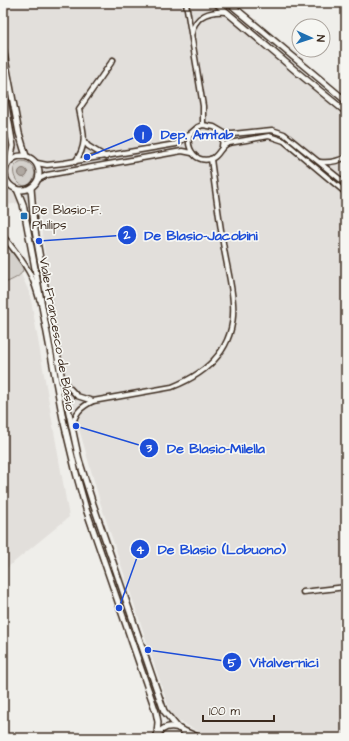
<svg xmlns="http://www.w3.org/2000/svg" width="349" height="741" viewBox="0 0 349 741" font-family="'Architects Daughter',sans-serif">
<style>
.built{fill:#e2dfdb}
.green{fill:#d4d1cc;stroke:#887e75}
.water{fill:#afa8a1;stroke:#81766d}
.lines{fill:none;stroke-linecap:round;stroke-linejoin:round}
.minor-casing{stroke:#3b2a1e;stroke-width:7}
.tertiary-casing{stroke:#3b2a1e;stroke-width:8}
.minor{stroke:#f6f6f2;stroke-width:4}
.tertiary{stroke:#f6f6f2;stroke-width:5}
.poi-dot{fill:#1f6fb2;stroke:#f6f6f2;stroke-width:1.5}
.labels{text-anchor:middle;stroke-width:3.5;stroke-linejoin:round;paint-order:stroke}
.poi-label{font-size:13px;fill:#3b2a1e;stroke:#f6f6f2;text-anchor:start}
.street-label{font-size:13px;fill:#3b2a1e;stroke:#f6f6f2}
.leader{fill:none;stroke:#1d4ed8;stroke-width:1.5}
.callout-dot{fill:#1d4ed8;stroke:#f6f6f2;stroke-width:1.5}
.mark-label{font-size:12px;text-anchor:middle;font-weight:bold;fill:#fff}
.callout-label{font-size:14px;text-anchor:middle;font-weight:bold;fill:#1d4ed8;stroke:#f6f6f2;stroke-width:3.5;stroke-linejoin:round;paint-order:stroke}
</style>
<rect width="100%" height="100%" fill="#efeeea"/>
<filter id="ink" filterUnits="userSpaceOnUse"><feTurbulence type="fractalNoise" baseFrequency=".025" numOctaves="2"/><feDisplacementMap in="SourceGraphic" scale="8" xChannelSelector="R" yChannelSelector="G"/><feConvolveMatrix kernelMatrix="1 2 1 2 8 2 1 2 1" color-interpolation-filters="sRGB"/></filter>
<g filter="url(#ink)">
<g class="built">
<path d="M3,3H209L221,11L331,103L346,118V738H210L172,717L101,505L62,370L37,199L3,206Z"/>
<path d="M21,274L30,294L69,517L3,571V284Z"/>
</g>
<g class="green">
<path d="M22,161C30,162 34,166 35,174C27,204 0,168 22,161Z"/>
<path d="M3,241L23,266C25,276 11,280 3,284Z"/>
</g>
<circle class="water" cx="23" cy="173" r="4.5"/>
<g class="lines">
<defs>
<g id="minor">
<path d="M186,3L203,106V125"/>
<path d="M192,33C195,15 211,11 226,12"/>
<path d="M219,132L223,139L222,146"/>
<path d="M190,134C185,149 197,165 213,158C220,154 221,145 229,143L269,136L284,141L346,193"/>
<path d="M84,141L88,146L106,157"/>
<path d="M75,162C89,144 83,130 79,109L113,60"/>
<path d="M320,162C330,163 337,162 346,157"/>
<path d="M37,163L47,165L64,163L176,144L184,139L198,127L203,125L214,127L226,134H233L272,130L284,134L346,184"/>
<path d="M39,179L47,175L182,151L192,153"/>
<path d="M3,236C14,249 25,263 32,278C35,285 37,292 39,299"/>
<path d="M63,381L77,396L93,401"/>
<path d="M73,427C74,413 81,407 93,401L172,387C210,372 236,347 233,303C232,285 227,267 224,249C219,219 215,189 211,159"/>
<path d="M303,592L346,587"/>
</g>
<g id="tertiary">
<path d="M216,3L297,72L346,112"/>
<path d="M229,3L346,101"/>
<path d="M3,48L19,133L26,156"/>
<path d="M3,89L13,146L10,160"/>
<circle cx="22" cy="173" r="17"/>
<path d="M31,188L34,225L62,380L79,460L93,504L164,711L178,728"/>
<path d="M17,189L23,204L63,419L76,473L86,509L156,712L158,722L157,734"/>
<path d="M184,731L200,738"/>
<path d="M156,738C162,723 181,723 188,738"/>
</g>
</defs>
<use href="#minor" class="minor-casing"/>
<use href="#tertiary" class="tertiary-casing"/>
<use href="#minor" class="minor"/>
<use href="#tertiary" class="tertiary"/>
</g>
</g>
<rect class="poi-dot" x="20" y="212" width="8" height="8" rx="2"/>
<g class="labels">
<g class="poi-label">
<text x="32" y="214">De Blasio-F.<tspan x="32" dy="15">Philips</tspan></text>
</g>
<g class="street-label">
<text transform="translate(58 334) rotate(80)" y="5">Viale Francesco de Blasio</text>
</g>
</g>
<path class="leader" d="M87 157L143 134M39 241L127 235M76 426L149 448M119 608L140 549M148 650L232 662"/>
<g class="callout-dot">
<circle cx="87" cy="157" r="4"/>
<circle cx="39" cy="241" r="4"/>
<circle cx="76" cy="426" r="4"/>
<circle cx="119" cy="608" r="4"/>
<circle cx="148" cy="650" r="4"/>
<circle cx="143" cy="134" r="10"/>
<circle cx="127" cy="235" r="10"/>
<circle cx="149" cy="448" r="10"/>
<circle cx="140" cy="549" r="10"/>
<circle cx="232" cy="662" r="10"/>
</g>
<g class="mark-label">
<text x="143" y="139">1</text>
<text x="127" y="239">2</text>
<text x="149" y="452">3</text>
<text x="140" y="554">4</text>
<text x="232" y="667">5</text>
</g>
<g class="callout-label">
<text x="197" y="139">Dep. Amtab</text>
<text x="201" y="240">De Blasio-Jacobini</text>
<text x="216" y="453">De Blasio-Milella</text>
<text x="222" y="554">De Blasio (Lobuono)</text>
<text x="284" y="667">Vitalvernici</text>
</g>
<rect width="349" height="741" fill="none" stroke="#f6f6f2" stroke-width="16"/>
<rect x="8" y="8" width="333" height="725" fill="none" stroke="#3b2a1e" stroke-width="1.5" filter="url(#ink)"/>
<g transform="translate(311 38) rotate(93)"><circle r="19" fill="#f6f6f2" stroke="#aba49d"/>
<path d="M0-3L7 15L0 10L-7 15Z" fill="#1f6fb2"/>
<text y="-6" font-size="11" font-weight="bold" text-anchor="middle" fill="#3b2a1e">N</text>
</g>
<path d="M203 715v6h71v-6" fill="none" stroke="#3b2a1e" stroke-width="2"/>
<text x="209" y="715" font-size="12" fill="#3b2a1e" stroke="#f6f6f2" stroke-width="3" paint-order="stroke">100 m</text>
</svg>
